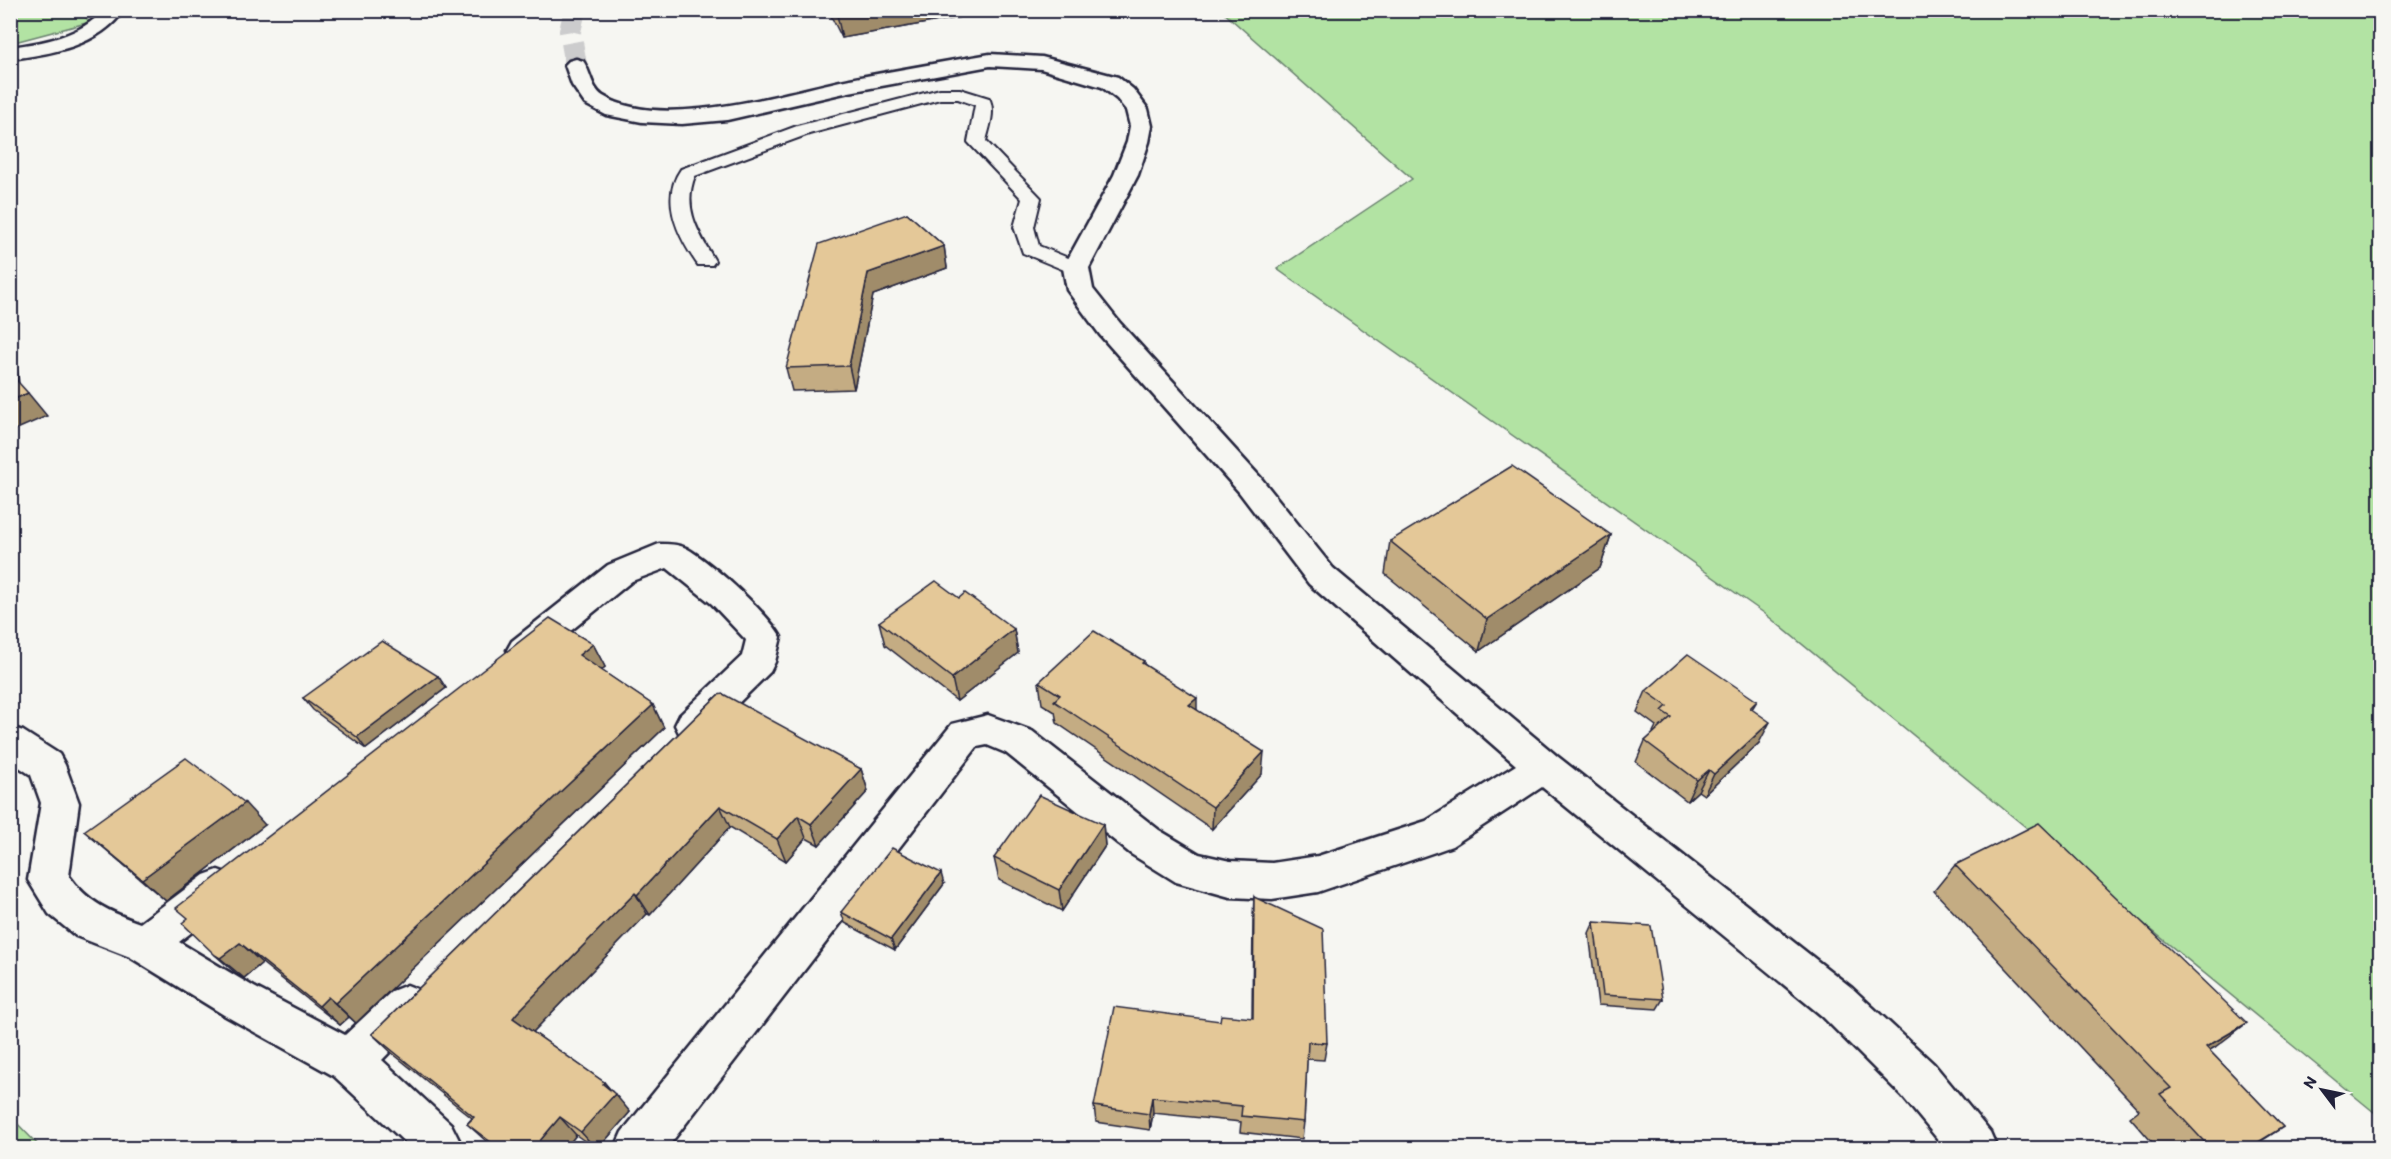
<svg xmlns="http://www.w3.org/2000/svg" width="2391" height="1159" viewBox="0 0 2391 1159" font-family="Itim,sans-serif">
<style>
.green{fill:#b2e3a3;stroke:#6a826f;stroke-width:1.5}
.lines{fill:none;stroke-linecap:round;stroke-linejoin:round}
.street-tunnel{stroke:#cccccd;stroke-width:22;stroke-dasharray:22 11;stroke-linecap:butt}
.lane-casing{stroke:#22223b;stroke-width:4}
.street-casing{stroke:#22223b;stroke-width:5}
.lane{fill:#f6f6f2;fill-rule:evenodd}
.street{fill:#f6f6f2;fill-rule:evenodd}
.wall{fill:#c4ac83;stroke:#22223b;stroke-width:1.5}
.shaded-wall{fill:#a08c6a;stroke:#22223b;stroke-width:1.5}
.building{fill:#e4c898;stroke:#22223b;stroke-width:1.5}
</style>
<rect width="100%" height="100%" fill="#f6f6f2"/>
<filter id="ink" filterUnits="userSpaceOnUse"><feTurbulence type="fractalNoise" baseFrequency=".0167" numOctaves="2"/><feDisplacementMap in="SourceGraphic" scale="12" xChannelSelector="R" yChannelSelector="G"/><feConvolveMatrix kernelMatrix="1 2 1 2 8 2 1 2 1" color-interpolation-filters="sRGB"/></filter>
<g filter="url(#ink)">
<g class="green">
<path d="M11,11H79L90,22L11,43Z"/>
<path d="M1222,11H2380V1117L1764,613L1277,269L1412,179Z"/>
<path d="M11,1117L41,1148H11Z"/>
</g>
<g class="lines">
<path class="street-tunnel" d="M575,10L570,31L576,65"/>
<defs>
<path id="lane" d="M940,89H960L989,98C996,111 989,128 986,141L1041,198L1034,227L1039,246L1083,264L1086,268L1083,272H1069L1023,253L1014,227L1022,199L968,142L975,105L958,99H940L809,134L695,176C682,209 699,233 715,261L712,265H698C679,238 659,200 681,169L797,126Z"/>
<g id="street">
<path d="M103,10H124C99,46 51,54 10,59V47C42,43 82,36 103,10Z"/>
<path d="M990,54L1042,57L1118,77L1133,89L1148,109L1152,126L1149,142L1138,175L1089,268L1093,289L1120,323L1261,478L1333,568L1557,756L1852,988L1934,1064L1990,1132L1997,1148H1945L1902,1096L1822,1016L1542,787L1452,846L1438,851L1318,892L1272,899L1230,897L1176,882L1131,854L1006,753L987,745L977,747L667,1148H615L622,1132L952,724L988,715L1032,731L1159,830L1199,854L1230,861L1272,863L1318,856L1426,821L1516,765L1309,584L1239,492L1100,335L1067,290L1063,268L1114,175L1127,142L1130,126L1126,110L1117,99L1102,87L1041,69L990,66L849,92L727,120L682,124L642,122L606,115L585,104L572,85L565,65L569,61L576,59L583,61C591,72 591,88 603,96C662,132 786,92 850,79C897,70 943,62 990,54Z"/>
<path d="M659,544C668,544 678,544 686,548C712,563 767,612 781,637L775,662L770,672L706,735L693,740L680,735L675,725L680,715L742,656L746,640L712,604L667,568L632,581L536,659L524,663L512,659L507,650L512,641L608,565Z"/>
<path d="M10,727L23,731L59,754L65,765L79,803L69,876C88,903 110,912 140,923L204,875L218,870L232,875L238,888L232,901L179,942L254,987L345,1035L392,991L407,985L422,991L428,1005L422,1019L382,1060L451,1124L463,1148H411L334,1076L224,1015L130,957L76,936L49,914L28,880L41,803L31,775L10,761Z"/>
</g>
</defs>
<use href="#lane" class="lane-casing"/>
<use href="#street" class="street-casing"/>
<use href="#lane" class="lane"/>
<use href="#street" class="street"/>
</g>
<g class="wall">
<path d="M828,10H1001L842,38Z"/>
<path d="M907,213L944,246L947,268L873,295L854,389L792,391L786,368Z"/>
<path d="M1611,535L1600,568L1479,651L1385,574L1390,541Z"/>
<path d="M959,598L1014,629L1018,653L957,701L885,645L879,622Z"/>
<path d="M593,644L605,667L601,670L653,705L664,728L356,1023L349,1017L340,1025L262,963L244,978L238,975L215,955L188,919Z"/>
<path d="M1144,661V664L1197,710L1262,774L1212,829L1057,723L1055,712L1042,704L1039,682Z"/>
<path d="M438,676L446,688L366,749L313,710L303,698Z"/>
<path d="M1646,691L1757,701L1752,709L1759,743L1704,795L1698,791L1687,801L1636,762L1645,741L1654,733L1653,732L1656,726L1637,712Z"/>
<path d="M718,695L861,769L868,791L819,845L806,838L786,861L730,827L650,915L647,914L533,1032L604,1082L630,1112L598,1149H596L576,1135L565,1149H495L486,1141L467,1124L472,1118L392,1053L372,1034Z"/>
<path d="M1103,824L1105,846L1062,911L999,880L994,858Z"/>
<path d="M265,825L166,901L84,831Z"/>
<path d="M1955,865L2215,1047L2209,1050L2283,1127L2249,1149H2158L2130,1117L2139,1110L1934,891Z"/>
<path d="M944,884L895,950L845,923L841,912Z"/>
<path d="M1254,897L1327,1043L1324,1060L1307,1059L1304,1122L1302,1139L1240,1132L1241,1122L1153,1113L1150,1130L1096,1122L1094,1106L1252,1018L1253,916Z"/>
<path d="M1594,922L1663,999L1657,1009L1598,1005L1589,933Z"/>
</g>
<g class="shaded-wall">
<path d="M836,10H1001L842,38Z"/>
<path d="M944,246L947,268L873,295L854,389L849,366L868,273Z"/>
<path d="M10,307L19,384L10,373Z"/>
<path d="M28,393L47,416L10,432V401Z"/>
<path d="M1611,535L1600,568L1479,651L1487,619Z"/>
<path d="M1014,629L1018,653L957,701L952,678Z"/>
<path d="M593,644L605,667L592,678L579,655Z"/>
<path d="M438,676L446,688L366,749L357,737Z"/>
<path d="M1197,698V720L1189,705Z"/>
<path d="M653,705L664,728L356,1023L335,1003Z"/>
<path d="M1770,722L1759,743L1704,795L1714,774Z"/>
<path d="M1264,752L1262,774L1212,829L1213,807Z"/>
<path d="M861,769L868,791L819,845L811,824Z"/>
<path d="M1709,770L1698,791L1687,801L1697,780Z"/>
<path d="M245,803L265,825L166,901L142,879Z"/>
<path d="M720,806L730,827L650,915L637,895Z"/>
<path d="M798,816L806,838L786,861L777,839Z"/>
<path d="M1103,824L1105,846L1062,911L1059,890Z"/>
<path d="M941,873L944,884L895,950L891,939Z"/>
<path d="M635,893L647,914L533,1032L513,1018L517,1013Z"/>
<path d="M240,943L262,963L244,978L220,958Z"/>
<path d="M328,997L349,1017L340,1025L319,1006Z"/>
<path d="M2247,1023L2215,1047L2174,1071L2206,1047Z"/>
<path d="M604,1082L614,1095L615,1094L630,1112L598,1149H596L581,1132Z"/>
<path d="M1152,1097L1153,1113L1150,1130L1149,1114Z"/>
<path d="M560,1117L576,1135L565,1149H533Z"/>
</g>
<g class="building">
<path d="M907,213L944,246L868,273L849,366L786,368L819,244Z"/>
<path d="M10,373L28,393L10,401Z"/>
<path d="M1512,466L1611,535L1487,619L1390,541Z"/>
<path d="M936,581L959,598L965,593L1014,629L952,678L879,622Z"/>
<path d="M550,618L593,644L579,655L653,705L335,1003L328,997L319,1006L240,943L220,958L215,955L182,923L188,918L176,908Z"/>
<path d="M1094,631L1144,661L1142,663L1197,698L1189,705L1264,752L1213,807L1054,701L1060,695L1039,682Z"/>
<path d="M382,641L438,676L357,737L303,698Z"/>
<path d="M1688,654L1757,701L1750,708L1770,722L1714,774L1709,770L1697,780L1645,741L1671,717L1662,711L1667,706L1646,691Z"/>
<path d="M723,694L861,769L811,824L798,816L777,839L720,806L637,895L635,893L517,1013L513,1018L604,1082L603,1084L615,1094L581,1132L560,1117L533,1149H500L467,1124L474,1117L372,1034L718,695Z"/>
<path d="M186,758L245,803L142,879L84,831Z"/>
<path d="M1039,795L1103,824L1059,890L994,858Z"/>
<path d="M2039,823L2247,1023L2206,1047L2283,1127L2247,1149H2211L2160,1094L2171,1088L1955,865Z"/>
<path d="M892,848L941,873L891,939L841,912Z"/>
<path d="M1254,897L1323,929L1327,1043L1308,1042L1304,1122L1241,1116L1242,1106L1152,1097L1149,1114L1094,1106L1114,1007L1220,1021L1221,1015L1253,1018Z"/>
<path d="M1594,922L1651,926L1663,999L1603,995Z"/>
</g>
</g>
<rect width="2391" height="1159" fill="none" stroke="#f6f6f2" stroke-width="36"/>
<rect x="18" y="18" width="2355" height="1123" fill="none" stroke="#22223b" stroke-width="2" filter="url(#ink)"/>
<g transform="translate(2322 1090) rotate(302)" stroke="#f6f6f2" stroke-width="4.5" paint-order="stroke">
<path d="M0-4.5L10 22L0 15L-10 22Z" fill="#22223b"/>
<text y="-9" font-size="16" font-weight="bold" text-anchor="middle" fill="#22223b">N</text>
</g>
</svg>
